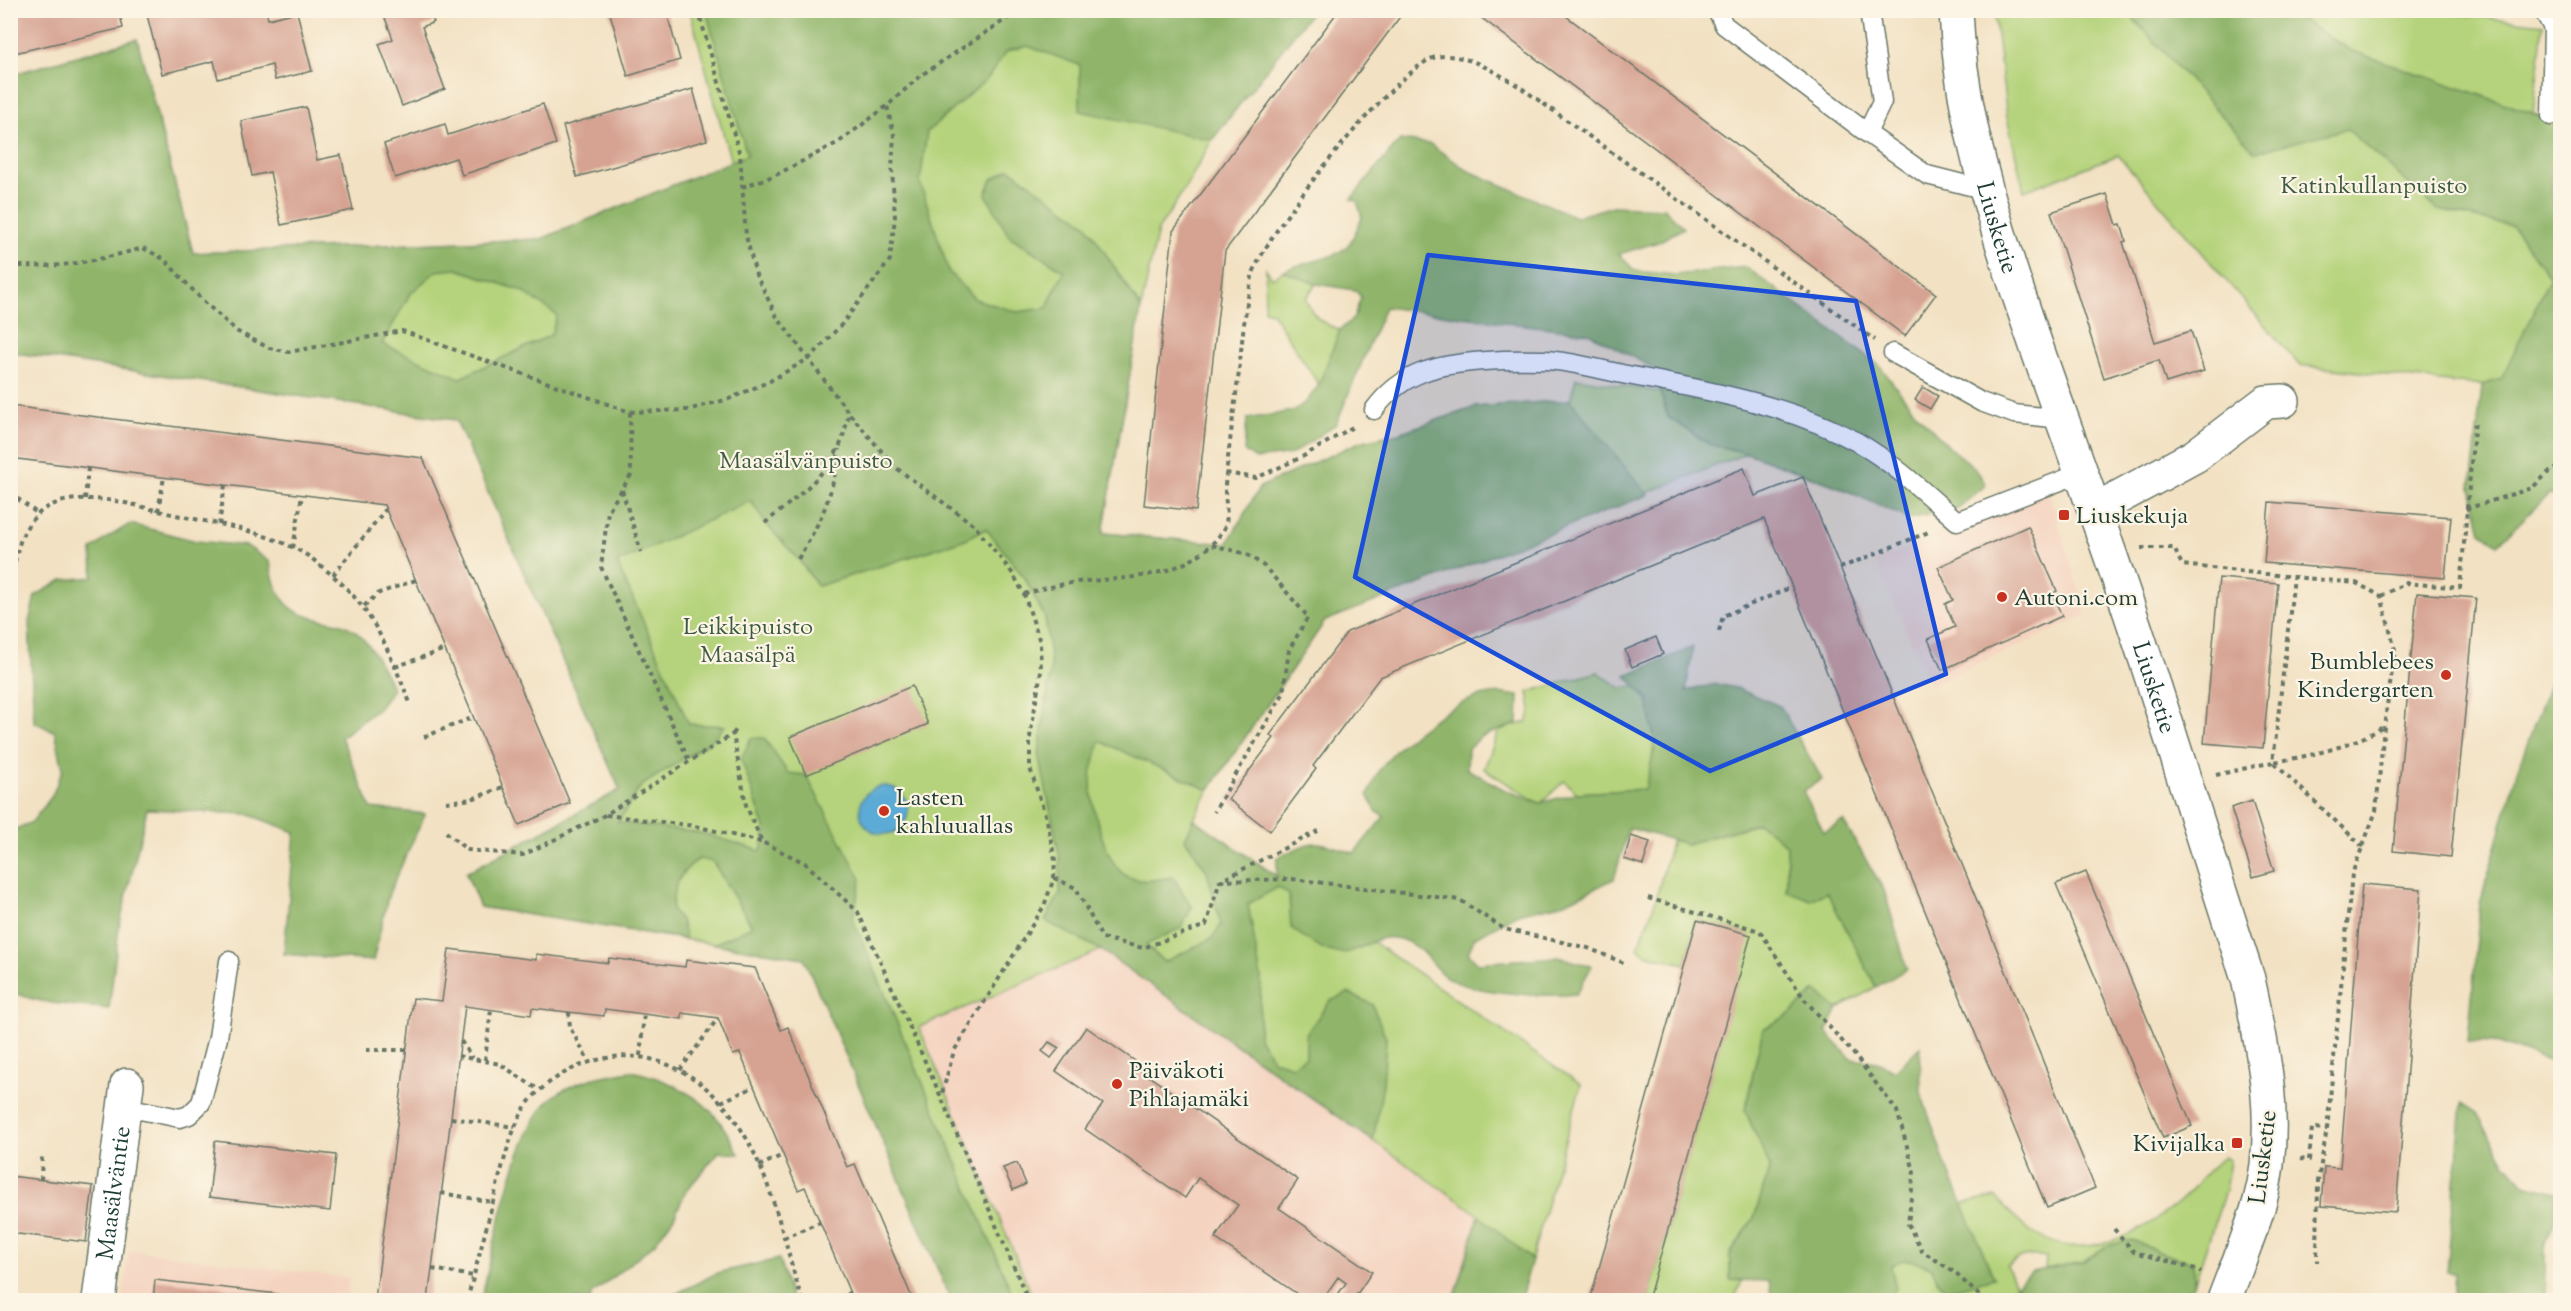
<svg xmlns="http://www.w3.org/2000/svg" width="2571" height="1311" viewBox="0 0 2571 1311" font-family="'Sorts Mill Goudy',serif">
<style>
.built{fill:#f4d3c0}
.green{fill:#b5d37b;stroke:#6a8858;stroke-width:1.5}
.forest{fill:#90b56b;stroke:#587950;stroke-width:1.5;fill-rule:evenodd}
.water{fill:#5cabd6;stroke:#3e7485;stroke-width:1.5}
.building{fill:#d6a292}
.lines{fill:none;stroke-linecap:round;stroke-linejoin:round}
.lane-casing{stroke:#697666;stroke-width:21}
.street-casing{stroke:#697666;stroke-width:36}
.secondary-casing{stroke:#697666;stroke-width:36}
.path{stroke:#697666;stroke-width:4;stroke-dasharray:4.5 4.5;stroke-linecap:butt}
.lane{stroke:#fff;stroke-width:18}
.street{stroke:#fff;stroke-width:33}
.secondary{stroke:#fff;stroke-width:33}
.marked{fill:#1d4ed8;fill-opacity:0.2;stroke:#1d4ed8;stroke-width:4.5;stroke-linejoin:round}
.poi-dot{fill:#c8321e;stroke:#fcf5e5;stroke-width:2}
.labels{text-anchor:middle;stroke-width:4.5;stroke-linejoin:round;paint-order:stroke}
.park-label{font-size:24px;fill:#3d5b42;stroke:#fcf5e5}
.street-label{font-size:24px;fill:#1f3d34;stroke:#fcf5e5}
.poi-label{font-size:24px;fill:#1f3d34;stroke:#fcf5e5;text-anchor:start}
</style>
<rect width="100%" height="100%" fill="#fcf5e5"/>
<filter id="ink" filterUnits="userSpaceOnUse"><feTurbulence type="fractalNoise" baseFrequency=".0167" numOctaves="2"/><feDisplacementMap in="SourceGraphic" scale="12" xChannelSelector="R" yChannelSelector="G"/><feConvolveMatrix kernelMatrix="1 2 1 2 8 2 1 2 1" color-interpolation-filters="sRGB"/></filter>
<filter id="wash" filterUnits="userSpaceOnUse"><feTurbulence type="fractalNoise" baseFrequency=".008" numOctaves="4" result="noise"/><feDisplacementMap in="SourceGraphic" scale="24" xChannelSelector="R" yChannelSelector="G"/><feGaussianBlur stdDeviation="1.35" result="paint"/><feColorMatrix in="noise" values="0 0 0 0 0 0 0 0 0 0 0 0 0 0 0 0 0 1.4 0 .05"/><feComposite in="paint" operator="in"/></filter>
<g filter="url(#wash)">
<rect width="100%" height="100%" fill="#f2e1c2"/>
<g class="built">
<path d="M2048,489L2087,615L1930,685L1875,561Z"/>
<path d="M1101,950L1479,1215L1454,1300H1034L919,1027Z"/>
<path d="M129,1250L349,1278L347,1300H123Z"/>
</g>
<g class="green">
<path d="M919,10L922,17L940,10L1312,11L1212,140L1187,185L1158,230L1141,308L1103,533L1227,544L1260,487L1360,442L1399,433L1476,407L1570,400L1576,378L1660,392L1668,417L1709,444L1747,453L1325,621L1209,790L1194,819L1581,1085L1520,1300H1454L1479,1215L1101,950L919,1027L1034,1300H951L804,958L480,907L466,873L620,790L456,420L11,352L10,75L137,39L193,253L541,239L731,162L690,11Z"/>
<path d="M2419,10L2543,24L2533,114L2558,122C2556,149 2544,197 2560,218V499L2550,493L2533,509L2539,388L2457,383L2299,365L2118,155L2024,191L2007,117L1994,11Z"/>
<path d="M1266,269L1272,278L1283,271L1316,284L1306,298C1312,318 1322,323 1340,330L1319,385L1272,312L1264,310Z"/>
<path d="M1598,672L1620,688L1636,686C1663,714 1654,755 1646,789L1577,793L1564,781L1540,804L1484,769L1499,730L1527,722L1531,710L1528,692Z"/>
<path d="M1760,823L1787,845V891H1827L1876,987L1838,1009L1815,991L1787,1016L1763,1029L1745,1110L1770,1167L1754,1218L1730,1254V1280L1742,1281L1734,1300H1648L1750,935L1697,920L1685,964L1645,954L1638,948L1654,905L1672,840L1687,844Z"/>
<path d="M2224,1156L2230,1161L2225,1191L2194,1284V1263L2161,1253L2132,1240L2107,1246L2082,1262L2045,1269L2046,1257C2031,1254 2018,1256 2007,1266L2023,1300H1769L1966,1214L1962,1204L1996,1197C2008,1210 2018,1222 2032,1232C2079,1265 2140,1235 2179,1202C2196,1188 2207,1169 2224,1156Z"/>
</g>
<g class="forest">
<path d="M919,11L922,17L940,10L1312,11L1212,140L1080,111V65L1027,46L1007,51L987,79L927,132L920,183L949,272L975,299L1017,312L1046,308L1064,271L1009,236L986,194L992,179L1010,169L1087,225L1141,308L1103,533L1227,544L1260,487L1360,442L1399,433L1476,407L1570,400L1648,495L1325,621L1209,790L1100,741C1097,753 1090,769 1091,782C1092,806 1105,870 1131,878C1145,883 1159,879 1173,877L1192,907L1181,928L1146,945L1164,962L1211,939L1221,925L1207,871L1185,839L1194,819L1277,877V858C1317,838 1312,840 1354,853L1384,817L1376,811L1368,795C1372,787 1375,776 1380,769C1402,739 1454,699 1491,694C1500,692 1510,695 1519,696L1518,723L1481,737L1468,749L1467,769L1505,790L1540,803L1577,793L1645,789L1655,746L1648,699L1626,676L1693,647L1686,691L1716,684L1736,688L1780,706L1822,779L1803,791L1824,832L1843,821L1884,890L1907,969L1876,987L1827,892L1811,900L1787,891V845L1759,823L1687,844L1629,828L1614,879L1565,903L1518,914L1475,937L1468,953L1478,963L1558,957L1592,966L1576,994C1545,997 1471,994 1446,977C1429,965 1427,948 1400,939C1377,932 1365,950 1344,953C1326,955 1305,938 1291,928L1289,895L1278,887L1248,904L1261,978L1259,1038L1274,1060L1292,1066L1306,1057V1034L1330,1001L1348,993L1372,1004L1386,1038L1383,1085L1373,1141L1101,950L1045,921L1060,893V859L1039,754L1051,666L1045,618L1024,577L986,529L963,540L818,586L798,559L765,523L751,501L617,563L689,724L725,726L711,741L641,786L618,822L706,834L761,851L766,831L741,759L751,738H764L788,773L806,775L861,879L853,919L1015,1300H951L804,958L714,944L752,926L713,862L699,859C679,872 673,886 672,910L681,920L686,939L480,907L466,873L620,790L456,420L11,352V75L137,39L193,253L541,239L747,155L706,11ZM457,269L522,291L557,315L551,335L460,378L382,344L410,294L436,271Z"/>
<path d="M2126,11H2288L2350,50L2558,122C2556,149 2544,197 2560,218V499L2550,493L2498,544L2481,532L2471,488L2482,385L2501,379L2550,277L2512,226L2438,210L2347,129L2255,152Z"/>
<path d="M1400,140L1430,144L1467,170L1576,217L1613,206L1664,208L1684,228L1658,242L1619,254L1635,271L1675,275L1746,267L1880,366L1915,412L1946,444L1976,469L1986,485L1958,508L1909,519L1839,487L1747,453L1709,444L1668,417L1653,368L1589,333L1385,307L1336,424L1292,454L1256,459L1244,451L1247,419L1293,411L1307,401L1319,385L1340,330L1354,318L1361,297L1355,290L1316,284L1283,271C1302,261 1335,261 1349,244C1354,237 1358,226 1362,218L1357,201L1351,199Z"/>
<path d="M130,524L196,541L247,546L270,562C273,585 282,609 307,616C323,622 341,620 355,631C374,647 382,668 393,689L378,709L341,737L371,808L425,814L389,893L373,961L284,954L295,832L247,814L147,809L119,927L109,1009C77,1005 39,1005 11,991V831L32,822L52,796L63,769L55,732L34,722L29,622L35,596L62,580L93,577L92,550L105,539Z"/>
<path d="M2560,656V1065L2502,1044L2468,1041L2480,904L2517,771Z"/>
<path d="M1816,991L1838,1009L1826,1032L1851,1059L1878,1062L1895,1071L1920,1047L1921,1093L1945,1163L1994,1278L1949,1290L1938,1282L1932,1268C1918,1262 1904,1254 1891,1267L1896,1289L1885,1300H1772L1769,1281L1730,1280V1254L1754,1218L1770,1167L1745,1110L1763,1029L1787,1016Z"/>
<path d="M631,1071C662,1077 701,1095 720,1122C727,1132 733,1143 739,1154L719,1152L686,1191L674,1217L655,1243L592,1294L590,1300H481C493,1252 515,1124 554,1096C576,1080 605,1075 631,1071Z"/>
<path d="M2462,1103L2477,1113L2506,1164L2524,1184L2557,1192L2554,1223L2545,1244V1300H2453L2455,1273L2447,1272Z"/>
<path d="M1479,1215L1532,1260L1520,1300H1454Z"/>
<path d="M2132,1240L2161,1253L2194,1263V1284L2185,1300H2018L2011,1290L2032,1272L2082,1262L2107,1246Z"/>
<path d="M779,1259L792,1300H664L717,1273Z"/>
</g>
<circle class="water" cx="884" cy="810" r="24"/>
<g id="blocks">
<g class="building">
<path d="M10,10H119L123,28L10,54Z"/>
<path d="M167,10H206L208,17L234,10H266L268,19L297,12L312,71L275,80L272,65L218,79L214,61L162,74L147,15Z"/>
<path d="M382,10H429L434,22L422,27L445,89L402,106L379,44L393,39Z"/>
<path d="M609,10H666L680,60L628,76Z"/>
<path d="M1339,10H1405L1225,251L1196,511L1144,505L1173,231Z"/>
<path d="M1471,10H1558L1936,294L1905,336Z"/>
<path d="M693,89L707,140L577,177L563,126Z"/>
<path d="M543,104L556,144L462,175L456,158L395,178L384,144L445,124L448,135Z"/>
<path d="M306,107L317,160L341,155L353,210L281,225L270,172L252,176L241,121Z"/>
<path d="M2107,194L2117,225L2121,224L2126,241L2123,242L2155,342L2191,331L2204,371L2166,383L2159,360L2104,378L2051,212Z"/>
<path d="M1923,387L1938,396L1930,409L1915,400Z"/>
<path d="M10,406L423,458L570,803L519,825L384,505L10,458Z"/>
<path d="M1744,468L1755,496L1803,477L2095,1188L2047,1208L1764,519L1380,677L1313,766L1316,769L1270,831L1228,799L1274,738L1270,735L1347,632Z"/>
<path d="M2269,502L2451,517L2445,578L2264,563Z"/>
<path d="M2028,526L2057,591L2052,594L2062,616L1942,670L1928,639L1955,627L1945,604L1953,600L1938,567Z"/>
<path d="M2219,578L2278,583L2263,748L2204,743Z"/>
<path d="M2417,593L2476,598L2451,857L2393,851Z"/>
<path d="M1656,637L1663,654L1632,667L1625,650Z"/>
<path d="M912,686L928,724L806,775L790,737Z"/>
<path d="M2252,801L2274,871L2253,877L2231,808Z"/>
<path d="M1631,836L1650,842L1643,865L1624,859Z"/>
<path d="M2086,872L2192,1126L2163,1138L2056,884Z"/>
<path d="M2362,884L2421,889L2396,1212L2321,1206L2324,1167L2340,1168Z"/>
<path d="M1697,920L1751,935L1648,1300H1590Z"/>
<path d="M449,949L536,960V954L608,963L609,958L685,967L686,960L755,968L781,1030L788,1027L847,1167L855,1164L913,1300H853L805,1187L798,1190L740,1053L733,1055L718,1018L682,1013V1019L605,1009L604,1016L532,1008L531,1015L465,1006L428,1300H375L413,998L442,1001Z"/>
<path d="M1086,1027L1135,1061L1133,1065L1298,1180L1279,1208L1372,1272L1353,1300H1334L1346,1283L1338,1277L1322,1300H1306L1215,1238L1238,1205L1198,1178L1185,1198L1085,1129L1103,1104L1056,1071Z"/>
<path d="M1049,1042L1059,1048L1051,1058L1042,1051Z"/>
<path d="M215,1141L336,1155L330,1211L209,1197Z"/>
<path d="M1017,1163L1026,1184L1013,1190L1003,1168Z"/>
<path d="M10,1176L93,1186L86,1242L10,1233Z"/>
<path d="M155,1280L278,1294L277,1300H153Z"/>
</g>
</g>
</g>
<g filter="url(#ink)">
<use href="#blocks" fill-opacity="0" stroke="#697666" stroke-width="1.5"/>
<g class="lines">
<defs>
<g id="lane">
<path d="M1717,10L1724,25L1867,133L1927,175L1986,190"/>
<path d="M2543,10L2553,28L2551,116"/>
<path d="M1867,133L1882,102L1869,10"/>
<path d="M1893,353L1981,402L2014,414L2062,419"/>
<path d="M1374,410C1387,392 1402,380 1423,372C1455,360 1511,359 1545,360C1570,361 1597,369 1622,374C1700,389 1786,403 1857,442C1894,463 1925,493 1957,521L2081,473"/>
<path d="M125,1107L180,1118L189,1115L201,1103L218,1038L229,961"/>
</g>
<g id="street">
<path d="M2095,510L2195,456L2266,402L2283,401"/>
<path id="s1" d="M99,1300L127,1085"/>
</g>
<g id="secondary">
<path id="s2" d="M1956,10C1959,90 1978,164 2001,240C2029,331 2063,420 2094,509C2150,664 2197,823 2248,979C2264,1052 2280,1127 2260,1201C2250,1235 2236,1268 2224,1300"/>
</g>
</defs>
<use href="#lane" class="lane-casing"/>
<use href="#street" class="street-casing"/>
<use href="#secondary" class="secondary-casing"/>
<g class="path">
<path d="M698,10L740,155L746,236L756,275L777,317L849,413L895,467L974,525L1013,574L1024,594L1040,642L1041,671L1030,737V768L1047,821L1055,860L1054,878L1044,906L954,1051L941,1097"/>
<path d="M742,187L776,175L839,142L887,106L920,76L1020,10"/>
<path d="M10,265C56,270 99,260 143,248L164,259L203,301L238,332L269,348L289,352L402,331L630,412L687,410L729,399L770,381L810,358L842,324L890,260L895,217L892,169L894,135L887,106"/>
<path d="M630,412L631,475L608,511L601,567L689,761"/>
<path d="M1226,473L1256,478L1302,457L1356,425"/>
<path d="M622,490L641,552"/>
<path d="M10,493L38,514"/>
<path d="M11,493L15,459"/>
<path d="M85,499L88,468"/>
<path d="M2466,509L2532,488L2552,469H2560"/>
<path d="M158,511L164,477"/>
<path d="M765,523C791,502 825,477 840,445C844,436 846,424 849,414"/>
<path d="M219,525L225,485"/>
<path d="M1212,545L1247,554L1265,567L1308,617L1289,650L1283,694L1214,812"/>
<path d="M293,548L302,495"/>
<path d="M2141,548H2174L2182,565L2294,577"/>
<path d="M798,559C823,517 832,498 839,449"/>
<path d="M1840,568L1931,531"/>
<path d="M333,575L386,509"/>
<path d="M1024,594C1045,588 1065,583 1086,581C1135,578 1191,576 1222,532C1231,521 1224,500 1225,485C1229,447 1234,409 1239,372C1242,340 1245,308 1252,277C1261,237 1397,66 1436,57C1464,51 1497,73 1520,87L1875,340"/>
<path d="M2381,596L2406,583L2460,588L2475,419"/>
<path d="M364,606L379,593L416,580"/>
<path d="M1719,631L1723,616L1792,587"/>
<path d="M395,667L445,649"/>
<path d="M10,670C15,628 3,552 33,519C48,502 69,498 91,499C116,499 142,507 167,513C210,523 258,529 298,550C310,556 321,566 331,574C376,612 389,653 411,705"/>
<path d="M733,734L738,727"/>
<path d="M424,737L474,717"/>
<path d="M2216,775L2273,762L2294,577L2356,583L2381,596L2395,650L2384,727L2376,811L2352,874L2327,1129L2318,1181L2317,1262"/>
<path d="M446,802L472,799L503,787"/>
<path d="M606,815L695,826L761,842"/>
<path d="M446,832L467,850L523,855L605,815L733,734L746,805L762,842L805,863L858,912L941,1097L1028,1300"/>
<path d="M2363,847L2273,762C2311,756 2350,747 2383,727"/>
<path d="M1054,878L1076,888L1102,938L1143,948L1206,925L1220,881L1318,831"/>
<path d="M1220,881L1292,879L1460,900L1504,929L1588,948L1624,963"/>
<path d="M1648,898L1760,931L1804,999L1853,1053L1897,1111L1914,1171L1908,1224L1922,1251L1954,1272L1984,1300"/>
<path d="M569,1012L570,1028L590,1063"/>
<path d="M461,1041L472,1058"/>
<path d="M366,1050H406"/>
<path d="M458,1056L500,1064L539,1090"/>
<path d="M640,1056L644,1014"/>
<path d="M485,1060L491,1010"/>
<path d="M680,1070L718,1018"/>
<path d="M721,1102L754,1087"/>
<path d="M451,1118L515,1127"/>
<path d="M2300,1159L2309,1160L2312,1128L2327,1129"/>
<path d="M759,1166L783,1155"/>
<path d="M41,1180L42,1154"/>
<path d="M441,1193L493,1202"/>
<path d="M2114,1229L2134,1252L2196,1269L2201,1273"/>
<path d="M784,1238L820,1222"/>
<path d="M432,1269L474,1276"/>
<path d="M467,1300C478,1261 488,1221 498,1182C505,1158 511,1131 524,1109C540,1083 576,1063 607,1058C635,1053 660,1059 685,1073C763,1119 777,1221 802,1300"/>
<path d="M840,1300L850,1292"/>
<path d="M2555,1300L2560,1255"/>
</g>
<use href="#lane" class="lane"/>
<use href="#street" class="street"/>
<use href="#secondary" class="secondary"/>
</g>
</g>
<path class="marked" d="M1428,255L1856,301L1946,674L1710,771L1355,577Z"/>
<g class="poi-dot">
<rect x="2058" y="509" width="12" height="12" rx="3"/>
<circle cx="2002" cy="597" r="6"/>
<circle cx="2446" cy="675" r="6"/>
<circle cx="884" cy="811" r="6"/>
<circle cx="1117" cy="1084" r="6"/>
<rect x="2231" y="1137" width="12" height="12" rx="3"/>
</g>
<g class="labels">
<g class="park-label">
<text x="2374" y="193">Katinkullanpuisto</text>
<text x="806" y="468">Maasälvänpuisto</text>
<text x="748" y="634">Leikkipuisto<tspan x="748" dy="28">Maasälpä</tspan></text>
</g>
<g class="street-label">
<text dy="8" stroke="none"><textPath href="#s2" startOffset="222">Liusketie</textPath></text>
<text dy="8" stroke="none"><textPath href="#s2" startOffset="708">Liusketie</textPath></text>
<text transform="translate(2262 1157) rotate(-83)" y="8">Liusketie</text>
<text dy="8" stroke="none"><textPath href="#s1" startOffset="108">Maasälväntie</textPath></text>
</g>
<g class="poi-label">
<text x="2076" y="523">Liuskekuja</text>
<text x="2014" y="605">Autoni.com</text>
<text x="2434" y="669" text-anchor="end">Bumblebees<tspan x="2434" dy="28">Kindergarten</tspan></text>
<text x="896" y="805">Lasten<tspan x="896" dy="28">kahluuallas</tspan></text>
<text x="1129" y="1078">Päiväkoti<tspan x="1129" dy="28">Pihlajamäki</tspan></text>
<text x="2225" y="1151" text-anchor="end">Kivijalka</text>
</g>
</g>
<rect width="2571" height="1311" fill="none" stroke="#fcf5e5" stroke-width="36"/>
</svg>
